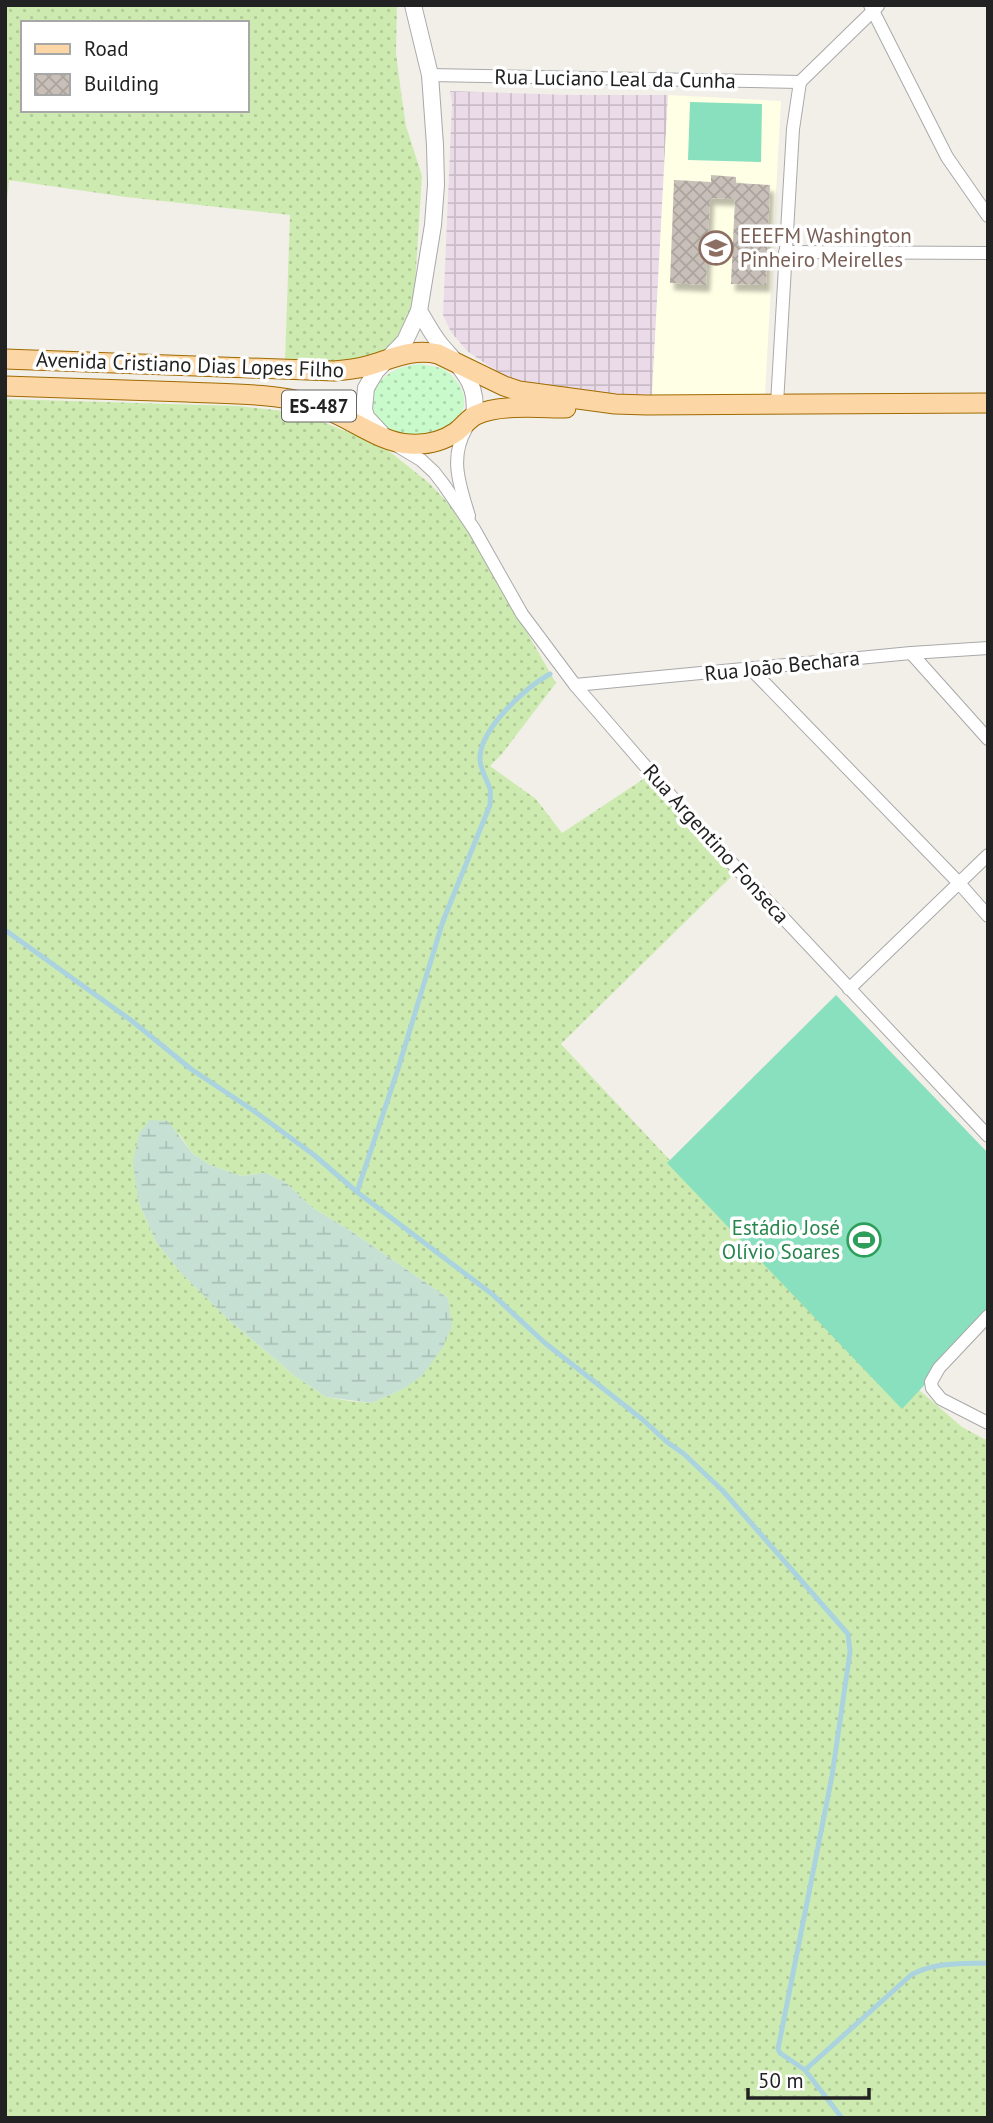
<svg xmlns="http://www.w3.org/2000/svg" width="993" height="2123" viewBox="0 0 993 2123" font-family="'PT Sans',sans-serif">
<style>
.industrial{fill:url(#industrial-grid)}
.education{fill:#ffffe5}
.grass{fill:url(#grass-dots);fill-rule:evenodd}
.wetland{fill:url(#wetland-marsh)}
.park{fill:url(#park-dots)}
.pitch{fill:#88e0be}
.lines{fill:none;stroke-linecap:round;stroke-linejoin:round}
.stream{stroke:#aad3df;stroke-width:5}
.building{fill:url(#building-cross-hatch);filter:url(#shadow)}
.minor-casing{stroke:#a9a9a9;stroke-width:14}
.tertiary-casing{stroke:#a9a9a9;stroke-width:18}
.primary-casing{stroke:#a06b00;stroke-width:21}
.minor{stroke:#fff;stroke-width:12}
.tertiary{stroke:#fff;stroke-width:16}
.primary{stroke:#fcd6a4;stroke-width:19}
.labels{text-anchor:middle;stroke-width:7;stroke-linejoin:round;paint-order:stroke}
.shield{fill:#fff;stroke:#646464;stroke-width:2}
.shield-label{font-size:19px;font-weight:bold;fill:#222}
.street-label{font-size:21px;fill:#222;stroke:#fff}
.education-label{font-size:21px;fill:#785e54;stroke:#fff;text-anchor:start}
.leisure-label{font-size:21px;fill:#27864d;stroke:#fff;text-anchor:end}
</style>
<defs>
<pattern id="industrial-grid" width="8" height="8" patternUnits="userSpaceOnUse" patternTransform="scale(1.75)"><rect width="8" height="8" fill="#ebdbe8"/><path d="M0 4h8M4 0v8" fill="none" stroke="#c9bcc7"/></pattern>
<pattern id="grass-dots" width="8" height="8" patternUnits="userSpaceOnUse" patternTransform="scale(1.75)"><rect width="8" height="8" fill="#cdebb0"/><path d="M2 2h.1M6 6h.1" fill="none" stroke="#b0c997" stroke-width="1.8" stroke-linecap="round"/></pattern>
<pattern id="wetland-marsh" width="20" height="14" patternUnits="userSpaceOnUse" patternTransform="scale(1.75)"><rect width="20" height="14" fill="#c6e0d4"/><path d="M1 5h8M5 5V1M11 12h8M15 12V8" fill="none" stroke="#aac0b6"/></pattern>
<pattern id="park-dots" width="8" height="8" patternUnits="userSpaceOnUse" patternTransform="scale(1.75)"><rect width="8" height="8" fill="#c8facc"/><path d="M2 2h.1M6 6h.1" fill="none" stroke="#acd6af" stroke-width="1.8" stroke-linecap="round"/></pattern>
<pattern id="building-cross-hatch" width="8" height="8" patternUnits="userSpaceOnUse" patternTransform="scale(1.75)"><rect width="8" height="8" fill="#c7bfb8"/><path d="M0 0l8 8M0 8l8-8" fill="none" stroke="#aba49e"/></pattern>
<filter id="shadow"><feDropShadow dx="4" dy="7" stdDeviation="2" flood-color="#0004"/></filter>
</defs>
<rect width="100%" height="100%" fill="#f2efe9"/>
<path class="industrial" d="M450,91L573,95H668L652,395L554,392L507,378L467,351L451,332L443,315L452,103Z"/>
<path class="education" d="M668,95L781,101L765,395H652Z"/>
<g class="grass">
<path d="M5,5H397L396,53L401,92L406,126L422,176L415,285L409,321L389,354L357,363L285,361L290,215L126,197L9,180L5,222ZM23,23H247V110H23Z"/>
<path d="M5,399L238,406L301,413L384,447L429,483L461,517L556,683L502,754L490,766L536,799L562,833L645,778L733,875L561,1044L891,1396L910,1382L962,1427L988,1441V2118H5ZM179,1134L192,1153L210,1165L241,1176L266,1173L285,1182L313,1208L351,1231L448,1298L403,1389L372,1403L350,1401L326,1397L295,1376L230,1321L181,1273L156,1242L138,1200Z"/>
</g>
<path class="wetland" d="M150,1120L168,1121L192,1153L210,1165L241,1176L266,1173L285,1182L313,1208L351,1231L448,1298L452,1326L443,1347L422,1376L403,1389L372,1403L326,1397L295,1376L230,1321L181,1273L156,1242L138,1200L133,1162L139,1133Z"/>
<path class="park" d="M422,364C428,366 437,366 443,369C460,379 473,402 457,419C451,426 442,430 434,432C401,442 381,433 368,402C380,376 393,366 422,364Z"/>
<g class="pitch">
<path d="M690,102L762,104L761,162L688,160Z"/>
<path d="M836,995L988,1153V1317L902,1409L667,1163Z"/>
</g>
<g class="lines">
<g class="stream">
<path d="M5,930L132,1021L191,1069L254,1111L314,1155L357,1192L492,1294L545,1343L642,1419L667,1442L684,1454L723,1491L848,1634L850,1652L832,1776L778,2049L780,2053L805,2070L842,2118"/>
<path d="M357,1192L398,1069L443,921L490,805C490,800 491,794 490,789C487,779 479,768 480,757C481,728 526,687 550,674"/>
<path d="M805,2070L911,1975C934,1962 961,1964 988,1963"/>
</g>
</g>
<path class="building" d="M711,175L736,177V183L770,185L766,285L731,284L735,199L710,198L706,285L670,283L674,180L711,182Z"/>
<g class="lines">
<defs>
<g id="minor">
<path d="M870,5L947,157L988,216"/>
<path d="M430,75L800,82"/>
<path d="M800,82L878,6"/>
<path d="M785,252L988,253"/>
<path d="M777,404L793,129L800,82"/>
<path d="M466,429C449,458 460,486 469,516"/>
<path d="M396,445L421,460L434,472L444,485L474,529L522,614L575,685L614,730L697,826L988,1136"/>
<path d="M911,653L988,739"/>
<path d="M751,669L959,883L988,916"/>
<path d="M575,685L911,653L988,648"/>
<path d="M849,989L988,855"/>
<path d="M988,1316L939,1368L931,1382L932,1388L941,1399L988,1423"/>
</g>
<g id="tertiary">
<path d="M419,311C426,322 432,334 440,344C460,368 479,382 474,416"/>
<path d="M381,433L366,417L364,409L366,388L376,371L405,341L419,311L433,225L436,185L435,145L430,75L413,5"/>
</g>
<g id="primary">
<path d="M5,359L334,371C346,370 356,369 367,366C392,359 412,348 438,354L504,386L519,391L615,404L647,405L988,403"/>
<path d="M5,386C66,388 126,390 186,392C224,394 272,393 308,403C343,411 377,443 410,444C426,445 443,441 456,432C463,427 468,419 476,415C499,404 540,408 566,408"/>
</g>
</defs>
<use href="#minor" class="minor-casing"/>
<use href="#tertiary" class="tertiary-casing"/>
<use href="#primary" class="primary-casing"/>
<use href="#minor" class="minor"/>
<use href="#tertiary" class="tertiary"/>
<use href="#primary" class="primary"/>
</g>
<defs>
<symbol id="school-ring" viewBox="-11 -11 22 22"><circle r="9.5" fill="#fff" stroke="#8d6e63" stroke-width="1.5"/><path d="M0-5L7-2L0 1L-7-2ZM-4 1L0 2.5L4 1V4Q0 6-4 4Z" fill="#8d6e63"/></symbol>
<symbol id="stadium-ring" viewBox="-11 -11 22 22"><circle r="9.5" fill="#fff" stroke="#2e9e5b" stroke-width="1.5"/><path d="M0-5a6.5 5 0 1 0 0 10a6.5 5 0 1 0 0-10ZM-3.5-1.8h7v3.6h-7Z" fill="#2e9e5b"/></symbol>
</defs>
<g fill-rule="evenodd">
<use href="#school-ring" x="697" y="229" width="38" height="38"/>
<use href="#stadium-ring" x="845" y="1221" width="38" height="38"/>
</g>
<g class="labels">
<rect class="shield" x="282" y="390.5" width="74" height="31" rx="5"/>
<g class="shield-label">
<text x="319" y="413">ES-487</text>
</g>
<g class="street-label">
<text transform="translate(615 79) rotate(1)" y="7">Rua Luciano Leal da Cunha</text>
<text transform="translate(190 365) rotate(2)" y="7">Avenida Cristiano Dias Lopes Filho</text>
<text transform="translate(782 666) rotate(-6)" y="7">Rua João Bechara</text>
<text transform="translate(716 844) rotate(48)" y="7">Rua Argentino Fonseca</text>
</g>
<g class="education-label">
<text x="740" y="243">EEEFM Washington<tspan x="740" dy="24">Pinheiro Meirelles</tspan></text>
</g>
<g class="leisure-label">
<text x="840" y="1235">Estádio José<tspan x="840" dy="24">Olívio Soares</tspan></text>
</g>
</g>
<rect width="993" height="2123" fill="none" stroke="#222222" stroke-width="14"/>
<rect x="21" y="21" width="228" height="91" fill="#ffffff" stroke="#a7a7a7" stroke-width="2"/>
<rect x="35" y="44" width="35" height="10" fill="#fcd6a4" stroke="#a7a7a7" stroke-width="2"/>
<text x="84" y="56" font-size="21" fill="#222222">Road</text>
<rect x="35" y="74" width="35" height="21" fill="url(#building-cross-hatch)" stroke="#a7a7a7" stroke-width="2"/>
<text x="84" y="91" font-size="21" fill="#222222">Building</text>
<path d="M748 2088v10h121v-10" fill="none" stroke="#222222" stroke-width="3.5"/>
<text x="758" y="2088" font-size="21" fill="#222222" stroke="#ffffff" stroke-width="5" paint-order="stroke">50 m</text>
</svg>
